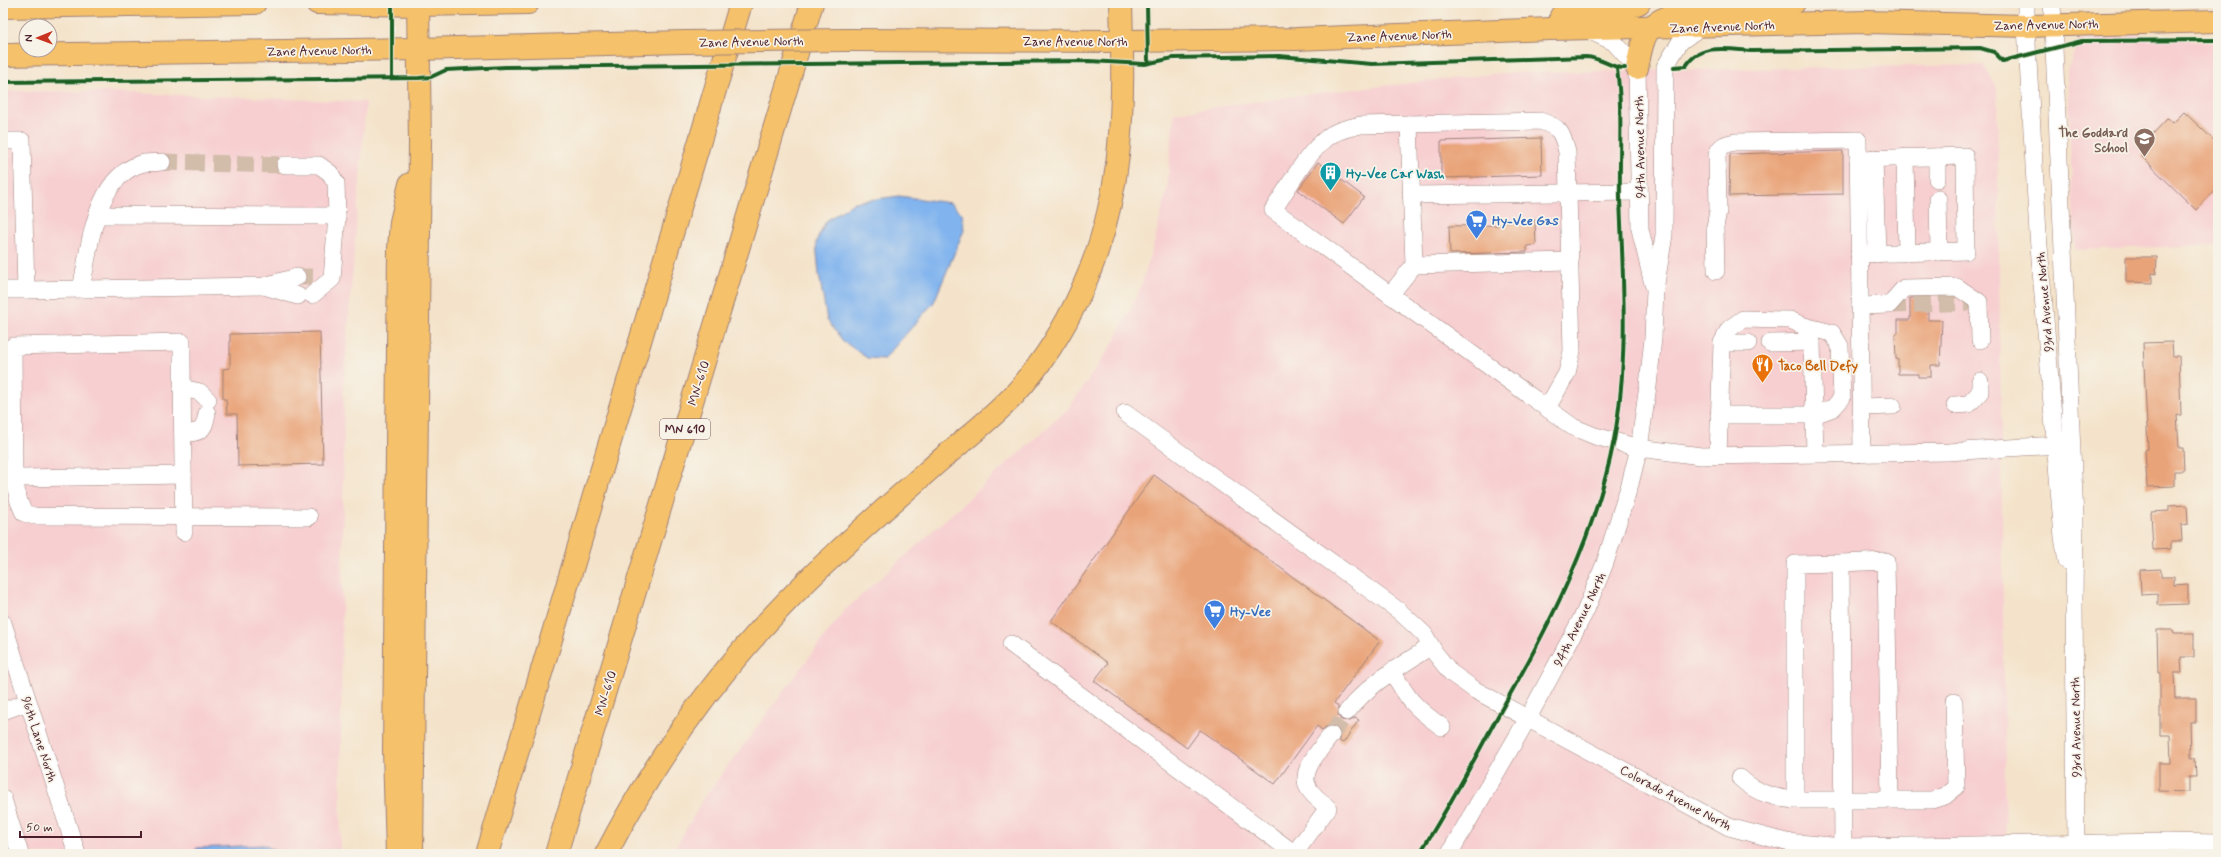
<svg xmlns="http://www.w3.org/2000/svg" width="2221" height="857" viewBox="0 0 2221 857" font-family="Mynerve,sans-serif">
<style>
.built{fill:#f7cfd1}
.water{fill:#81b4ee;stroke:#666a8c}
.building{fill:#e9a378}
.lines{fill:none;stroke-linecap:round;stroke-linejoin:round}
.minor-tunnel{stroke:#d2bcaa;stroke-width:17;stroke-dasharray:17 8;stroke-linecap:butt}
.minor-casing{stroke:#9f817a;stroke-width:18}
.major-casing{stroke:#9f817a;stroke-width:24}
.highway-casing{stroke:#9f817a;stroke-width:24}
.minor{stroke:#fff;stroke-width:17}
.major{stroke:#f5c16b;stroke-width:22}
.highway{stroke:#f5c16b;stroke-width:22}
.major-bridge-casing{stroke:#9f817a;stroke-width:24;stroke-linecap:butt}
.major-bridge{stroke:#f5c16b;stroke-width:22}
.cycleway-casing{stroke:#f7f3e8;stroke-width:6}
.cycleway{stroke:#1b5e20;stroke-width:4}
.labels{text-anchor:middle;stroke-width:3.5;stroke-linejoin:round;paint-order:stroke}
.shield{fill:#f7f3e8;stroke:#7e5f64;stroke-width:1}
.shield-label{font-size:12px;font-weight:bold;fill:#4a1f2b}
.street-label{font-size:13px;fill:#4a1f2b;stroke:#f7f3e8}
.education-label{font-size:13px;font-weight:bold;fill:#785e54;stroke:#f7f3e8;text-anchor:end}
.culture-label{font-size:13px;font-weight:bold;fill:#0d838f;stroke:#f7f3e8;text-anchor:start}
.shop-label{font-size:13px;font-weight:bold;fill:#366cbe;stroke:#f7f3e8;text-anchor:start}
.food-label{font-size:13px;font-weight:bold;fill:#c56008;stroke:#f7f3e8;text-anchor:start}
</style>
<rect width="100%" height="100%" fill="#f7f3e8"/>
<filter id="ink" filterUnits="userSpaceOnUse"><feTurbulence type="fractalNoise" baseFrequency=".025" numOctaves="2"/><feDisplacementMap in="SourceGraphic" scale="8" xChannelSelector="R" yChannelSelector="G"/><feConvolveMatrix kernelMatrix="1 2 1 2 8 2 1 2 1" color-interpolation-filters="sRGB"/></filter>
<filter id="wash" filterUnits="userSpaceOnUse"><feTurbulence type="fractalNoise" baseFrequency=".012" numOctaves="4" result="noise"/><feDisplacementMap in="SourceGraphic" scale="16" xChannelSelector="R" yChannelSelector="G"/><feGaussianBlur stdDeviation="0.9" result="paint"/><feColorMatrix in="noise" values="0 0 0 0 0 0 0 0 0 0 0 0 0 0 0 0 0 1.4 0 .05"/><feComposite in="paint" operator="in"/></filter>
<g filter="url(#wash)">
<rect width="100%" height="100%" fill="#f4e3ca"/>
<g class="built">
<path d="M2110,32L2218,43V245L2075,250L2067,74L2078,40Z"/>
<path d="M1983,65L1997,87L2006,854H672L704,798L843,612L1069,408L1115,340L1141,287L1155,239L1167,190L1174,113L1310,94L1503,73Z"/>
<path d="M3,91L106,92L366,102L344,379L340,854H3Z"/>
</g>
<g class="water">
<path d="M899,196L950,203L962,214L964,230L934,302L884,359L867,358L843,341L827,320L819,274L816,242L826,221L855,202Z"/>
<path d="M264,845L276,851L277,854H192L197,848Z"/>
</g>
<g id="blocks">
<g class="building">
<path d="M2184,112L2218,144V187L2196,210L2141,156L2153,144L2148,139L2168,118L2173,123Z"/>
<path d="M1541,138L1542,175L1441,178V141Z"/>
<path d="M1843,151V194L1729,196L1730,154Z"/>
<path d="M1318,162L1364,197L1344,224L1298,190Z"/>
<path d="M1535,220L1536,245L1527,246V252L1450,254L1449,226L1503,225L1505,221Z"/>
<path d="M2126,257H2157L2156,274L2152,273V283L2126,282Z"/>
<path d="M1910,298H1928V320H1942L1940,365H1931V377H1918V374H1898V359H1896L1895,334L1898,333V320H1910Z"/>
<path d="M320,332L323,464L238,466L237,414H227L226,399H223V369L230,368V334Z"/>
<path d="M2172,342L2173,356H2179L2181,415H2177L2179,448H2183L2184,471H2174V486L2147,487L2145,450L2148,449L2143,343Z"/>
<path d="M1154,475L1380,641L1334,703L1339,707L1338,715L1341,720L1350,721L1355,718L1359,720L1343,743L1339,741L1340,731L1337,727L1327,726L1322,730L1317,726L1275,784L1200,730L1187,748L1094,681L1108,663L1051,621Z"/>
<path d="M2187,505L2188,524L2181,525L2182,541H2171V549L2153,550L2151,512L2169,511V506Z"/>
<path d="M2161,569V577H2174V585L2188,584V604L2158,605V594L2141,595L2140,570Z"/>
<path d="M2157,630H2173L2174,633H2194V657H2181L2182,673H2174L2175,698H2196V722H2190L2191,758H2195L2196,777H2189V792L2159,791V763H2171L2170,735H2160V673H2158Z"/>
</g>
</g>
</g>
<g filter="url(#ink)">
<use href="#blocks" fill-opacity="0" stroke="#9f817a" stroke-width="1"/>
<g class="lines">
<g class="minor-tunnel">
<path d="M162,162L285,165"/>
<path d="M297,277H313"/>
<path d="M1889,305L1979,302"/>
<path d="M1331,735L1347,712"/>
</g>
<defs>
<g id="minor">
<path d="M2026,3V26L2038,234L2063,537L2067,561"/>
<path d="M2052,3L2075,519L2074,600L2076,854"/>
<path d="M1586,29L1614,42L1637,68L1640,229L1653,284"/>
<path d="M3,141H22L26,290H3"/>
<path d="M1905,157L1907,253"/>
<path d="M1937,157V179"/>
<path d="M1874,158L1877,254"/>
<path d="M1858,159L1965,156L1966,251L1859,254"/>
<path d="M285,165H319L330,173L336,183L337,216L332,279L312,295"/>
<path d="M1411,195L1639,192"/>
<path d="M1938,199L1939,252"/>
<path d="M98,215L337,216"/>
<path d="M1414,265L1570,261"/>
<path d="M1716,271L1715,227L1718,211L1717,154C1721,145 1725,144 1735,142L1858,140L1862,454"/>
<path d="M264,286L298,296"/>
<path d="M81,289C90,248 94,175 144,163C150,162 157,163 162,162"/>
<path d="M26,290L264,286L297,277"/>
<path d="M1390,295L1414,265L1409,124"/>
<path d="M1860,306L1889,305L1904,288L1957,287L1979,302L1980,340"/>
<path d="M1722,343H1748"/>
<path d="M1770,343L1812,342"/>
<path d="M182,388L200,392L208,400"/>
<path d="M1955,405L1969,404L1980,392V381"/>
<path d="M1862,407L1893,406"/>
<path d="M1547,408L1567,373L1572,351L1567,152C1562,132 1560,127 1540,121L1361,125C1349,128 1336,130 1327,138C1304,156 1289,187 1273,210L1573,427L1595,436L1639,448L1701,456L1948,452L2056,445"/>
<path d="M1125,413L1399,611L1424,634L1435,653L1451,673L1475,690L1729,827L1786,842L1843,847L2166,842L2218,843"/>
<path d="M1719,415H1814L1833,408L1842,398L1840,346L1832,333L1804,326"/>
<path d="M183,433C201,433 204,431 207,413"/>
<path d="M1718,455L1722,343L1729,329L1743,319L1790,320L1804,326L1812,342L1815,454"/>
<path d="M3,482L23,478L183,475"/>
<path d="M184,532C183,469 182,406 182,342L13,346L14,480L19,502L24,513L34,516L309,517"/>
<path d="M1841,563L1886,561L1890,800"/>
<path d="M3,623L77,854"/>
<path d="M1011,644L1295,854"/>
<path d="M1392,671C1409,701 1414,707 1442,727"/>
<path d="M3,711L28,702"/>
<path d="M1347,712C1369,683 1401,666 1431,646"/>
<path d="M1740,778C1756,793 1774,798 1795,800"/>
<path d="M3,799L20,854"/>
<path d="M1843,847L1841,563L1795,564V800H1932L1945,796L1956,787L1954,702"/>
<path d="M1294,854L1328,808C1322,802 1310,794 1307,785C1301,768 1322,748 1331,735"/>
<path d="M1449,854L1528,718L1585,612L1605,563L1630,484L1639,448L1648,386L1653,338L1655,290L1664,235L1665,67L1680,42L1702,26"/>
</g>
<g id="major">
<path d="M317,3L418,5L528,3"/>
<path d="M3,7L255,3"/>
<path d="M1561,16C1587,14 1615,15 1639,3"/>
<path d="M846,40L1122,41L1296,39L1550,29L1867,22L2026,26L2218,21"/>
<path d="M3,55L418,49L684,42"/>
<path d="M1637,68C1640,54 1642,38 1651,27C1680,0 1755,11 1794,3"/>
</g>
<g id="highway">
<path d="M397,854L394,751L399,248L401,222L410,184"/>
<path d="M412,854L420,143L418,3"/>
<path d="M487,854L741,3"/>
<path d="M556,854L812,3"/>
<path d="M606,854C659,752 727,659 809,579C848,541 889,505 929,470C957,445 989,422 1015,394C1041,365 1064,329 1080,294C1125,198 1124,106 1121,3"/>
</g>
</defs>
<use href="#minor" class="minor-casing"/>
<use href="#major" class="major-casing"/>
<use href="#highway" class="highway-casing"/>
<use href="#minor" class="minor"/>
<use href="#major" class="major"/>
<use href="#highway" class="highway"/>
<defs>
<path id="major-bridge" d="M684,42L846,40"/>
</defs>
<use href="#major-bridge" class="major-bridge-casing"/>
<use href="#major-bridge" class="major-bridge"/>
<defs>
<g id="cycleway">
<path d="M1147,3L1148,63"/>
<path d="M1674,67L1686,66C1700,43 1728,49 1751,51L1980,48L1994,52L2003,61L2082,41L2218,40"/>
<path d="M392,78V3"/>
<path d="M3,82L419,78L431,77L446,70L506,67L1089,61L1145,64L1173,58L1279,56L1372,64L1586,57C1603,58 1613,69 1625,68"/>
<path d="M1419,854C1450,807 1476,755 1504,705C1551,623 1596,534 1614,440C1629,360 1623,279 1620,198C1619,155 1623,112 1617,69"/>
</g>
</defs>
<use href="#cycleway" class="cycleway-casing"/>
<use href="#cycleway" class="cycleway"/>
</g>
</g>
<defs>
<symbol id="school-pin" viewBox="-11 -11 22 30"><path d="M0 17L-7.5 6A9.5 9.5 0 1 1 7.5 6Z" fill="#8d6e63" stroke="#f7f3e8"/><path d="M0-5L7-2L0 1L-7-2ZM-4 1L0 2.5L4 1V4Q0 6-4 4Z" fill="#fff"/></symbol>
<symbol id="building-pin" viewBox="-11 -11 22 30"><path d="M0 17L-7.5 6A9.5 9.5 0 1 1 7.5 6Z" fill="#0f9aa8" stroke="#f7f3e8"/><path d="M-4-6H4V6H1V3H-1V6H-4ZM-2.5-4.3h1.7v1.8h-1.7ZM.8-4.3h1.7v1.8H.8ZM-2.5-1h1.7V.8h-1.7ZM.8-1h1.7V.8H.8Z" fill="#fff"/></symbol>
<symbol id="supermarket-pin" viewBox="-11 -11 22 30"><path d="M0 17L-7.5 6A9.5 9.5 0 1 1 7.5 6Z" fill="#3f7fe0" stroke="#f7f3e8"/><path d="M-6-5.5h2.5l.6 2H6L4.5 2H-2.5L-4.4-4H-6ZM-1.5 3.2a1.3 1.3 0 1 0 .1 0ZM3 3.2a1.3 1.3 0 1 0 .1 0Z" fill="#fff"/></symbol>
<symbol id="restaurant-pin" viewBox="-11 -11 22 30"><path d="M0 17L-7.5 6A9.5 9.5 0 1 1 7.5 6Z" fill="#e8710a" stroke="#f7f3e8"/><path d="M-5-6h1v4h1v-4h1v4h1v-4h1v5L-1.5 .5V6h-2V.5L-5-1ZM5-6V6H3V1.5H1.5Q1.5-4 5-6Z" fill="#fff"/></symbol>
</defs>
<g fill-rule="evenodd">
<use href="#school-pin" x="2132" y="126" width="25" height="34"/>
<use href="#building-pin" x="1318" y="160" width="25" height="34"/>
<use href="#supermarket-pin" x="1464" y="208" width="25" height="34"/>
<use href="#restaurant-pin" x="1750" y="352" width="25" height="34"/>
<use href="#supermarket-pin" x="1202" y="598" width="25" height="34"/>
</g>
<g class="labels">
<rect class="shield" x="660" y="419" width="50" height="20" rx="3"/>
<g class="shield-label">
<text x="685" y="433">MN 610</text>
</g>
<g class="street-label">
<text transform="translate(2046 24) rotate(-1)" y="5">Zane Avenue North</text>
<text transform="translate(1722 26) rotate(-2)" y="5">Zane Avenue North</text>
<text transform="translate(1399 35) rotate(-2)" y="5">Zane Avenue North</text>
<text transform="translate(751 41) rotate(-1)" y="5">Zane Avenue North</text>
<text x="1075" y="46">Zane Avenue North</text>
<text transform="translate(319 50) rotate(-1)" y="5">Zane Avenue North</text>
<text transform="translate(1639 147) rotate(-91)" y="5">94th Avenue North</text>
<text transform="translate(2044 302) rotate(-95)" y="5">93rd Avenue North</text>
<text transform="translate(698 383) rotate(-73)" y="5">MN-610</text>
<text transform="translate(1579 619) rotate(-64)" y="5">94th Avenue North</text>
<text transform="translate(605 693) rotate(-73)" y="5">MN-610</text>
<text transform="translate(2075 727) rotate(-91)" y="5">93rd Avenue North</text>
<text transform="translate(40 739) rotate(72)" y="5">96th Lane North</text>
<text transform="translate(1676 797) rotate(28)" y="5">Colorado Avenue North</text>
</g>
<g class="education-label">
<text x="2128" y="137">The Goddard<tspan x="2128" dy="15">School</tspan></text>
</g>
<g class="culture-label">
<text x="1346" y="178">Hy-Vee Car Wash</text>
</g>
<g class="shop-label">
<text x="1492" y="225">Hy-Vee Gas</text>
<text x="1230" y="616">Hy-Vee</text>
</g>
<g class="food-label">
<text x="1778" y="370">Taco Bell Defy</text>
</g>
</g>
<rect width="2221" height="857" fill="none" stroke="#f7f3e8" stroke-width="16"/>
<g transform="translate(38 38) rotate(269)"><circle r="19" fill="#f7f3e8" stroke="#b29e9c"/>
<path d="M0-3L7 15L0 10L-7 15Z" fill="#c8321e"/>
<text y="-6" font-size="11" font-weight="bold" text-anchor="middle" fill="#4a1f2b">N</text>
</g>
<path d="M20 831v6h121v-6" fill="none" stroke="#4a1f2b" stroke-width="2"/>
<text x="26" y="831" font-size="12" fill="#4a1f2b" stroke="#f7f3e8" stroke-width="3" paint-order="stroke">50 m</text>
</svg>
